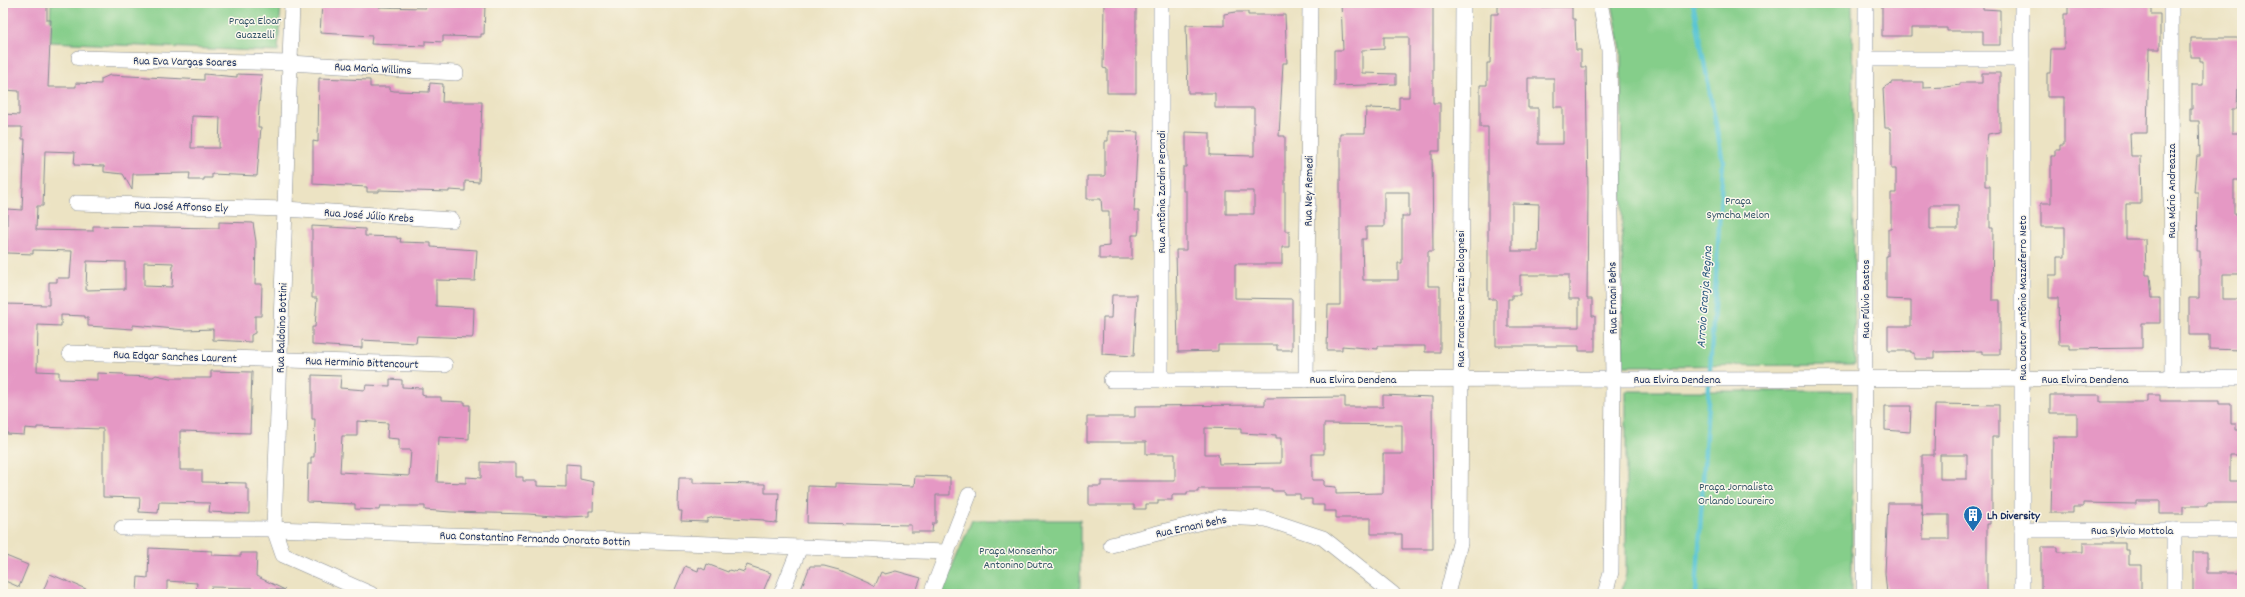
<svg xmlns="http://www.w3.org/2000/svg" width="2245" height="597" viewBox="0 0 2245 597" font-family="Dekko,sans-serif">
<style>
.green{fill:#85ce8a;stroke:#507e74}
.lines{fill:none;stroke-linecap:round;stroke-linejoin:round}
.stream{stroke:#5ac5d4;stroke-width:4.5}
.building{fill:#e598c4;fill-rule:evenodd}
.minor-casing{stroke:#848990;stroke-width:16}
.minor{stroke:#fff;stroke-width:15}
.labels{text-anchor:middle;stroke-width:3;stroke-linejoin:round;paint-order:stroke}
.park-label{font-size:12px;fill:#365769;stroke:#fbf7ec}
.street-label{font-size:12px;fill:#1b2f5e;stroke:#fbf7ec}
.poi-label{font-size:12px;font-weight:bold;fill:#1b2f5e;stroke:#fbf7ec;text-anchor:start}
.water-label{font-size:13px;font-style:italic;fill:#2e5c81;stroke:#fbf7ec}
</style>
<rect width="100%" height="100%" fill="#fbf7ec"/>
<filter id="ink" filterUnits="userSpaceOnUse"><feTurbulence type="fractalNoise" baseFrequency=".025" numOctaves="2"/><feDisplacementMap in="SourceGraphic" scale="8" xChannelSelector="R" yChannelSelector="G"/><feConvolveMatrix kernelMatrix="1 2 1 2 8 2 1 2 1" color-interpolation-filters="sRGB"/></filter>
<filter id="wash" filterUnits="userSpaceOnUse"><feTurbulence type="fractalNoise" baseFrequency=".012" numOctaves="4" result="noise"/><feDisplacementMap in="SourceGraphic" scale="16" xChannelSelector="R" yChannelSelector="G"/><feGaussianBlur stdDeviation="0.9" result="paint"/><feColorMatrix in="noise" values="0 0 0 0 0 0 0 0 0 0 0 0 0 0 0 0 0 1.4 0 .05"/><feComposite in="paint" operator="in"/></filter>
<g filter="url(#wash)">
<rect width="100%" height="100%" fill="#ece3c3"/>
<g class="green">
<path d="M51,3H281L278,52L49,42Z"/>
<path d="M1612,3H1852L1855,365L1623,366L1621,50Z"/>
<path d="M1626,391H1852V594H1621L1626,574Z"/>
<path d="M972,520H1080V594H941Z"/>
</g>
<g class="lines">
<path class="stream" d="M1693,3L1723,162L1696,594"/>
</g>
<g id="blocks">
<g class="building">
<path d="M3,3H47V20H51L48,87H76V83L101,84V79L110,75L204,80V74L237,77V74L262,75L259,106L258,127H261L257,176L212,174V178H204V180H189L190,173L133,174L132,190L123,174L104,172V166L74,165L75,152L45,151L43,206H37L36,230L93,231V226L219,228V222L253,223L256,242L255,284H262L261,316H255V333L251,335V342L213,340V329L185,330L133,325V329L88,326V318H85V316L61,315V326L38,325L37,371L59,372V379L97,380V373L123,374L125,376L153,377L156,375L170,378H211V371L252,372L250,433L180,431V470H202V482L246,483V489H249V514L209,512L210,503L159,502L158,513L139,512L140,498L103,497V429L37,427V429L25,428L24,435L7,434V427H3V304L49,305V282H57V278H70L72,251L33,250V254L7,253V209L22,210L25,139H22V127H3V114L19,115V91L3,90ZM192,116L220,117L219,148H191ZM87,261L125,262V289L86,290ZM144,262L173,263L172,287L144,286Z"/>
<path d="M322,3H379V7L426,8V3L485,5L484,34H481V37L443,36V42L425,41V46L371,44L372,36L320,33Z"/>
<path d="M1104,3H1136V93H1107V69L1103,68Z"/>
<path d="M1341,3L1433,4V103H1440V151H1432L1433,251H1428V286H1440V352H1425V346H1378V349L1342,346V350H1327L1328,305H1340V133H1365L1366,108L1399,109V97H1409V37H1384V49L1362,50V73L1396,74V84L1334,86V50H1343ZM1384,192H1409V216H1402V263H1398V280H1363L1362,239H1366V227H1384Z"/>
<path d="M1498,3H1537V7H1572V19H1575L1576,50H1581V67H1586L1588,192L1587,299H1592V316H1595V351H1579V346H1496V299H1488V127H1480V85H1487V63H1490L1491,14H1498ZM1528,78H1554V107H1563V144H1538V108H1528ZM1512,203L1539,204L1538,251H1512ZM1520,275H1569V299H1579V327H1508V299H1512V295H1520Z"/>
<path d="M1882,3H1983V9L2000,10V45H1983V31H1947V28H1911V36H1882Z"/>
<path d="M2068,3H2089V5L2151,3V14H2160V49H2149L2147,133H2130L2131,156H2140L2141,204H2126V239H2145L2146,275H2150L2152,298H2160V323H2142V348L2070,349V345H2059L2058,298H2049V275H2057V257H2065V227H2041V203H2051V156H2055V150H2060V145H2064V97H2047V73H2050L2051,49H2064V14H2068Z"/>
<path d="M1236,12H1248V15H1285L1287,63H1283L1279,136H1285V231H1289V247H1282V264H1235V298L1292,299V350H1277V345H1218V351L1178,352L1176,250H1186V191H1183V167H1186V132L1210,133V155L1254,156V108H1215V93H1188L1186,25L1224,26V14ZM1226,191H1254V214H1226Z"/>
<path d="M2191,38H2240L2237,109H2232V133H2242V180H2234V215H2242V274H2223V299H2242V350L2209,349V335H2189V298H2199V275H2200V251H2197L2198,192H2194L2197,156H2200L2199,121H2190V109H2192V85H2203V61H2200V57H2191Z"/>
<path d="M1982,73H2000V132L1988,134L1985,157V186H1990V228H1993L1992,300H2000V354H1982V351L1934,352V359H1914V353H1911V351H1888V326H1911V300L1886,299V256H1888V229H1891V193H1896V169H1891V133L1890,128H1885L1883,88L1893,82H1923V88L1946,87L1960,85V83H1982ZM1930,205H1958V229H1930Z"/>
<path d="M319,78L370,80V87H390V90L394,91L429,92L430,83L443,84L442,102H482L479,182L465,181V191L449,190V192L379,190V192H367V187L313,184V141L318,142Z"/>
<path d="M1108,131L1138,132L1134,211H1139V228L1138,235H1132V259H1099V247L1109,246V211H1102L1101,199H1087V176H1105V141H1108Z"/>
<path d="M312,226L365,229V236L397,237V239L401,238L400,242L431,243V247L477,250L475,281L436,280V306L474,308L473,336L472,338L417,336L416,343L362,340V348L312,345V327H315L317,298H312Z"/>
<path d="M1112,295H1137L1134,356L1102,354L1103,318H1111Z"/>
<path d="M312,375L341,376L340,388L365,390L366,385L390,386V379L402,380V387L422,388V394L425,395V397H441V401L465,402V405H470L469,439L439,437L437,482L466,483V477L481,478V462L504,463H516V477H523V481H537V486L566,487V464L580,465V479L594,482L593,511H589V516L565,517L528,514L451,512L425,510V506H380L379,510L355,509V504L307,502L308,464H311V457H314L315,419H312ZM357,421L388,423L387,438L399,439V450H411L409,476L340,472L342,436H357Z"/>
<path d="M1383,395L1432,397L1433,549H1402V534H1371V518H1336V511H1324V505H1312V499H1300V494H1284V491H1272V489H1198V492H1187V495H1172V500H1158V504H1146V509H1134V505H1089V486H1101V481H1175V454H1146V442H1087V417H1135V406L1265,405V398L1345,397V407H1383ZM1324,424L1402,425V454H1383V493L1336,494V487L1324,486V480H1312V454H1324ZM1205,428L1241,429V433L1276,435V438H1281V463L1219,464L1218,454H1205Z"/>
<path d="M2050,395H2100V402H2147V395H2160V401H2219V404H2231V424H2236V430H2242V455H2230V481H2240V503H2207V506H2183V514H2160V501H2136V504L2083,503V507H2073V513H2051L2053,437H2077V413H2050Z"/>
<path d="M1935,404L1999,405V437H1992V514H1990V524H1987V594H1887L1885,573L1888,503H1922L1923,539H1949V515H1922V455H1934ZM1940,455H1967V479H1940Z"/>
<path d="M1885,406H1911L1910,432L1885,430Z"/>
<path d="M915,476L950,477V495H936V523H933L932,532H911V525L807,523L808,486L836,487V483L914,486Z"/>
<path d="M679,478H693V483L765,484V493H779L777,523L765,522L764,520L714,517L707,519V522L681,521L682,511H679L678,506Z"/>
<path d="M2083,543H2125V550H2129V565H2141V594H2041V547H2058V552H2083Z"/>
<path d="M149,548L212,551V555L241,556V553H257L256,576L285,590L267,589L265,594H250L252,588L211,587L210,593H196L197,583L167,581V593L137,592L138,577L148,578Z"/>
<path d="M2193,552H2207V573H2242V594H2193Z"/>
<path d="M6,556L28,565L19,587L3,580V563Z"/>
<path d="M707,564L728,572L729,570L736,572L738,570L744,572L747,565L771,573L762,594H673L685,566L698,571L699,567L705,570Z"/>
<path d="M810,566H824L839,570L875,586L881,572L885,574L896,571L921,578L915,594H799Z"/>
<path d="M50,574L98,594H42Z"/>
</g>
</g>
</g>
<g filter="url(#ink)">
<use href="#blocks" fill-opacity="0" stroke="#848990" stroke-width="1"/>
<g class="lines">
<defs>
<g id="minor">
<path d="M292,3L274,529L283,555L371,594"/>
<path d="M1600,3L1609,50L1613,379L1611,572L1605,594"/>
<path d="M2171,3L2172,379"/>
<path d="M79,58L290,63L456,73"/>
<path d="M1866,59H2022"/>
<path d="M76,203L285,209L452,220"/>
<path d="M70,353L445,365"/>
<path d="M1111,380L2242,378"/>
<path d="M1161,380V3"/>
<path d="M1306,380L1310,3"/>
<path d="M122,528L274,529L947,552"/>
<path d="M2022,530H2242"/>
<path d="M2174,530V594"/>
<path d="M1111,545L1221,517L1266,519L1323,538L1393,594"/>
<path d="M781,594L800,547"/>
<path d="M931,594L969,495"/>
<path d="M1447,594L1460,543L1463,3"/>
<path d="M1864,594L1866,3"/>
<path d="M2022,594V3"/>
</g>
</defs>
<use href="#minor" class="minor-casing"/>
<use href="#minor" class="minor"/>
</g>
</g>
<defs>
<symbol id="building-pin" viewBox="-11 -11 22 30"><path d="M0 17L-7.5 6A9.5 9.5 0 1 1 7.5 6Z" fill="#1f6fb2" stroke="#fbf7ec"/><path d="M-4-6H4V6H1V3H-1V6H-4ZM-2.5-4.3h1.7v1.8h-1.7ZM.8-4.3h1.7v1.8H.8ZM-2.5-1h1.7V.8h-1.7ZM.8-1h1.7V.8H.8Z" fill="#fff"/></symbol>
</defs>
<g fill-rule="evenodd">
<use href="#building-pin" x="1962" y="504" width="22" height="30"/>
</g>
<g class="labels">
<g class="park-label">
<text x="255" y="24">Praça Eloar<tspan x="255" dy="14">Guazzelli</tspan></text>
<text x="1738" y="204">Praça<tspan x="1738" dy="14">Symcha Melon</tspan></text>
<text x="1736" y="490">Praça Jornalista<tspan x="1736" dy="14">Orlando Loureiro</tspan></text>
<text x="1018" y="554">Praça Monsenhor<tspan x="1018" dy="14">Antonino Dutra</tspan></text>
</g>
<g class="street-label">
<text transform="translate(185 61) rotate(1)" y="4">Rua Eva Vargas Soares</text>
<text transform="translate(373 68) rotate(3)" y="4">Rua Maria Willims</text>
<text transform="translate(1308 191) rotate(-89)" y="4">Rua Ney Remedi</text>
<text transform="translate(2171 191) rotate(-90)" y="4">Rua Mário Andreazza</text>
<text transform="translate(1161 192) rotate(-90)" y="4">Rua Antônia Zardin Perondi</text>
<text transform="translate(181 206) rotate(2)" y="4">Rua José Affonso Ely</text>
<text transform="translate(369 215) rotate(4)" y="4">Rua José Júlio Krebs</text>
<text transform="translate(1612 298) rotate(-91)" y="4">Rua Ernani Behs</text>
<text transform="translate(2022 298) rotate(-90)" y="4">Rua Doutor Antônio Mazzaferro Neto</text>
<text transform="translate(1460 299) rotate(-90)" y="4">Rua Francisca Prezzi Bolognesi</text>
<text transform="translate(1865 299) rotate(-90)" y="4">Rua Fúlvio Bastos</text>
<text transform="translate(281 328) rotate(-88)" y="4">Rua Baldoino Bottini</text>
<text transform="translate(175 356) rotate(2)" y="4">Rua Edgar Sanches Laurent</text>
<text transform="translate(362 362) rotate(2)" y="4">Rua Herminio Bittencourt</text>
<text x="1353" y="383">Rua Elvira Dendena</text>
<text x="1677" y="383">Rua Elvira Dendena</text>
<text x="2085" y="383">Rua Elvira Dendena</text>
<text transform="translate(1191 526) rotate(-12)" y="4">Rua Ernani Behs</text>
<text x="2132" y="534">Rua Sylvio Mottola</text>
<text transform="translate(535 538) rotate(2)" y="4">Rua Constantino Fernando Onorato Bottin</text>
</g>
<g class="poi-label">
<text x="1987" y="519">Lh Diversity</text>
</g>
<g class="water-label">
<text transform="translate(1703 297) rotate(-86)" y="5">Arroio Granja Regina</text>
</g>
</g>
<rect width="2245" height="597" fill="none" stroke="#fbf7ec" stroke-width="16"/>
</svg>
